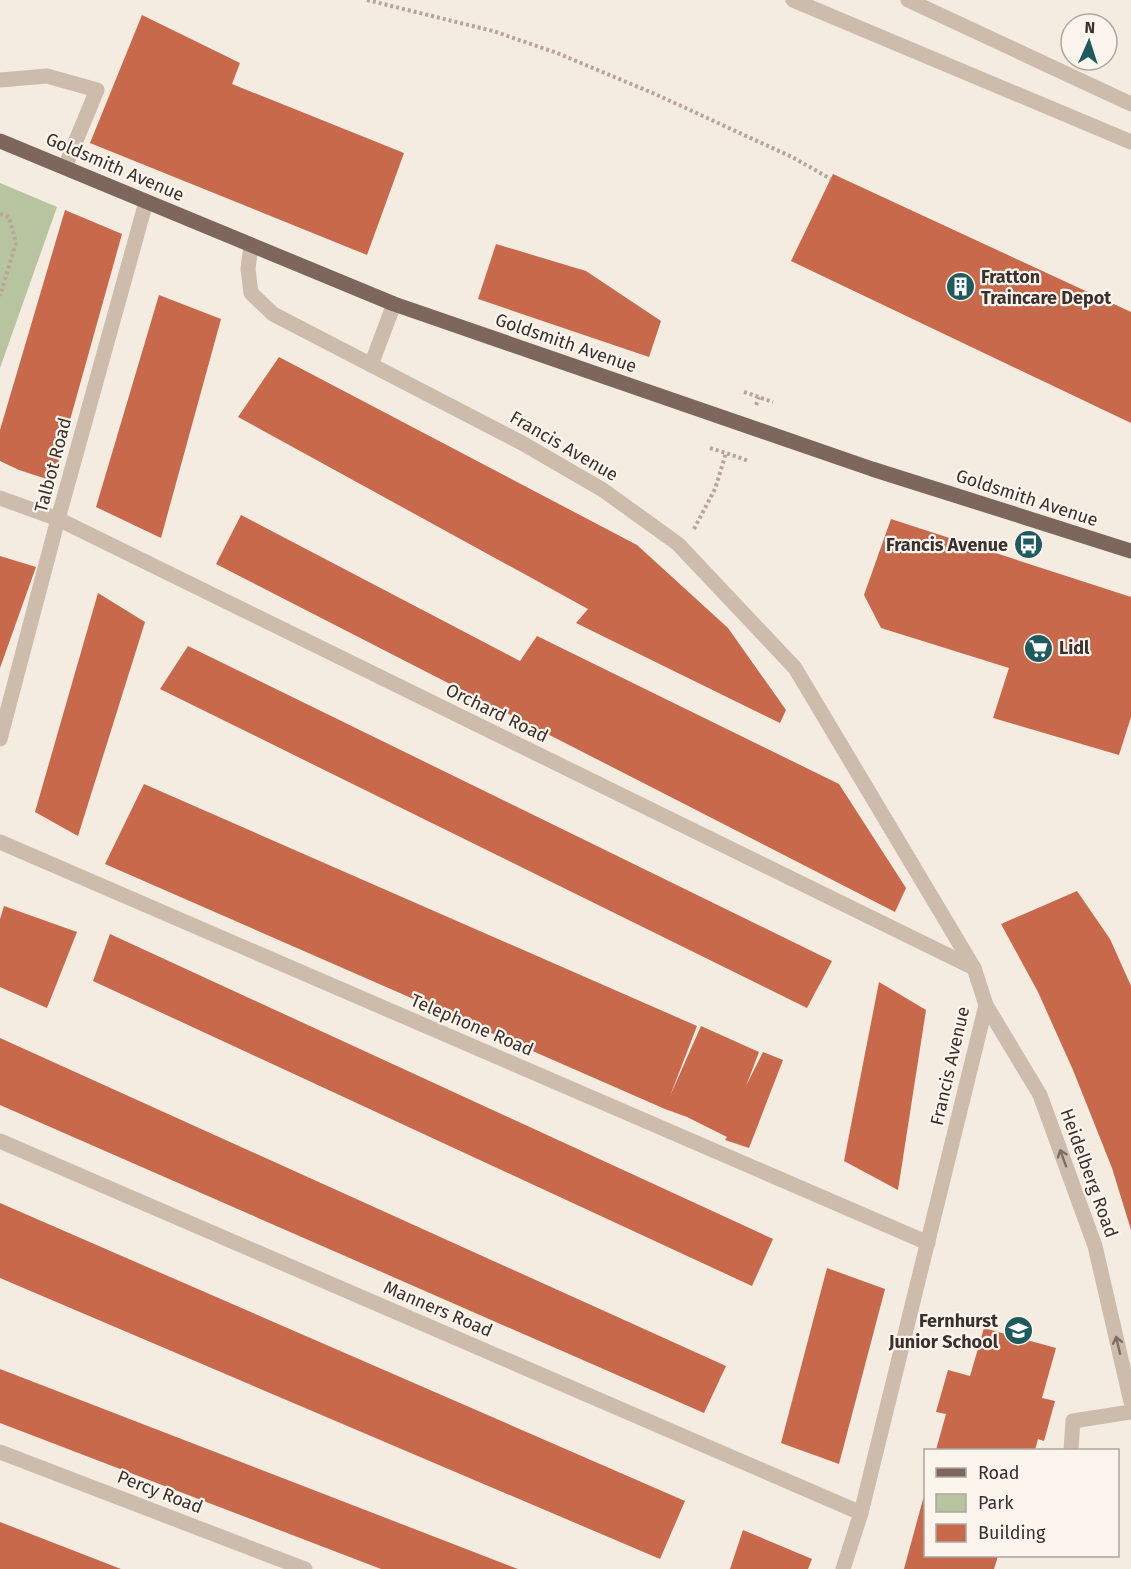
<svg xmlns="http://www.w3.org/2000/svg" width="1131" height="1569" viewBox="0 0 1131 1569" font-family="'Fira Sans',sans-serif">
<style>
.green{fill:#b8c4a0}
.building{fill:#c8694b}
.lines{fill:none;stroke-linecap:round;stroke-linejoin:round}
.path{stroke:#b9a596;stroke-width:4;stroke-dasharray:3 3;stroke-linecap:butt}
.service{stroke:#cdbbac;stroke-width:15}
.minor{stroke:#cdbbac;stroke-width:15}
.primary{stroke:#7d675c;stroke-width:15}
.oneway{stroke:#7d6f65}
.labels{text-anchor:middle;stroke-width:4.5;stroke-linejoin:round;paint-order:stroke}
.street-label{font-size:18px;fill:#3b302b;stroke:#fbf5ee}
.poi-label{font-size:18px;font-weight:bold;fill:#3b302b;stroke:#fbf5ee;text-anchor:start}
</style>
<rect width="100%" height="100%" fill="#f4ebe1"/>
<path class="green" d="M0,183L57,207L0,368Z"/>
<g class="building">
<path d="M142,15L240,63L232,84L404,153L367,255L90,143Z"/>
<path d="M833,174L1131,312V423L791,261Z"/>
<path d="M65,210L122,234L53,481L19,470L0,461V430Z"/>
<path d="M496,244L586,271L661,321L649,357L478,299Z"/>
<path d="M159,295L221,319L161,538L96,507Z"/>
<path d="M279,357L637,545L728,628L786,710L780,723L576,623L588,609L238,417Z"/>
<path d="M241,515L520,661L537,636L839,784L906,888L895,912L216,564Z"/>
<path d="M891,519L1131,597V717L1119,755L993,718L1009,668L881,628L864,595Z"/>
<path d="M0,556L36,567L0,668Z"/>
<path d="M98,593L145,622L78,836L35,812Z"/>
<path d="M188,646L832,961L807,1008L160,689Z"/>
<path d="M144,784L697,1026L670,1096L701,1026L759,1052L746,1086L763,1052L783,1060L749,1148L725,1140L727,1137L687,1117L665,1109L105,864Z"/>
<path d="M1077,891L1110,939L1131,986V1230L1112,1168L1073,1070L1038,992L1001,924Z"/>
<path d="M4,906L77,932L47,1008L0,987V919Z"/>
<path d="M110,934L773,1239L752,1286L93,981Z"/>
<path d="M879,982L926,1010L898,1190L844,1161Z"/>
<path d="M0,1038L726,1366L704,1413L0,1105Z"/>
<path d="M0,1203L685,1501L660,1559L0,1278Z"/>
<path d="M827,1268L885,1289L839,1464L781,1443Z"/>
<path d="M984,1328L1056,1348L1042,1398L1055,1401L1044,1441L1038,1439L1035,1450H936L946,1414L936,1412L948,1370L970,1376Z"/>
<path d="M0,1369L518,1569H381L0,1423Z"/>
<path d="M925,1492L926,1556H998L994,1569H904Z"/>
<path d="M0,1522L121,1569H0Z"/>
<path d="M743,1530L812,1559L808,1569H730Z"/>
</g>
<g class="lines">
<g class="path">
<path d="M367,0L493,31L557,53L655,94L792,157L831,179"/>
<path d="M0,214L9,217L16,243L0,296"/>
<path d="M744,392L773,402"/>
<path d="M756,405L759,397"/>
<path d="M710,448L726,453"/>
<path d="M694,529L715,489L726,453L749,461"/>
</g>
<g class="service">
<path d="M793,0L1131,142"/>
<path d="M908,0L1131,104"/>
<path d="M0,80L47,76L97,90L65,167"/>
<path d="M1071,1450L1073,1421L1131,1412"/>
</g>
<g class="minor">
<path d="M251,245L248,269L251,293L273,314L522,443L603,490L678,544L795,668L974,968L986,1005L861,1513L843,1569"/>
<path d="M371,365L394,304"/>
<path d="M0,498L58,519L974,968"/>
<path d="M0,739L58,519L146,202"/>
<path d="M0,842L928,1243"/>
<path d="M986,1005L1040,1095L1095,1246L1131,1402"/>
<path d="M0,1141L861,1513"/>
<path d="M0,1452L305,1569"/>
</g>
<path class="primary" d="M0,141L394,304L872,469L1131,551"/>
</g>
<defs><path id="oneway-shaft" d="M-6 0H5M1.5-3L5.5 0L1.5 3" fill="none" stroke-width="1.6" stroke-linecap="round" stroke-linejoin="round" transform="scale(1.5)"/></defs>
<g class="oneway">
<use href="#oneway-shaft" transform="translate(1063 1158) rotate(-110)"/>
<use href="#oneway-shaft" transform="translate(1118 1345) rotate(-103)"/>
</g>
<defs>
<symbol id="building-disc" viewBox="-11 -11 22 22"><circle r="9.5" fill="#1f5a5e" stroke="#fbf5ee"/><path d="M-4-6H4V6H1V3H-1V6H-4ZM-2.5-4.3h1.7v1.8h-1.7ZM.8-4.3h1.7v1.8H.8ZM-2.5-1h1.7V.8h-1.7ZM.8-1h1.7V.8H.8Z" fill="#fff"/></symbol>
<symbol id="bus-disc" viewBox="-11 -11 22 22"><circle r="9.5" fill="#1f5a5e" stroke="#fbf5ee"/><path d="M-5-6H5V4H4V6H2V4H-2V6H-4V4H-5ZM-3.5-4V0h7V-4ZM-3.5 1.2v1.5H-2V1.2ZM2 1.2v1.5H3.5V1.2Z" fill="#fff"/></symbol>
<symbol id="supermarket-disc" viewBox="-11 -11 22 22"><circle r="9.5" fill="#1f5a5e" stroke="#fbf5ee"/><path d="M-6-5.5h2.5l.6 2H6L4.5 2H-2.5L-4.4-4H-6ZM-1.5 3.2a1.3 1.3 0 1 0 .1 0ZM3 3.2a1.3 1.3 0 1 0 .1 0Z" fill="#fff"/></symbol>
<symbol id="school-disc" viewBox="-11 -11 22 22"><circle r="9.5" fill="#1f5a5e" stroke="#fbf5ee"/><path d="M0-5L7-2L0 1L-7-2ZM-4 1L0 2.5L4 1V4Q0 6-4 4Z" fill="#fff"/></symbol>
</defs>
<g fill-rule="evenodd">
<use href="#building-disc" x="944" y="270" width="33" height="33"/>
<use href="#bus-disc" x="1012" y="528" width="33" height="33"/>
<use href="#supermarket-disc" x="1022" y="632" width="33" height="33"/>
<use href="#school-disc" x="1002" y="1314" width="33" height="33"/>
</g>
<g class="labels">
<g class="street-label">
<text transform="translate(115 167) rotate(23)" y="6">Goldsmith Avenue</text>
<text transform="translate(566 343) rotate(19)" y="6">Goldsmith Avenue</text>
<text transform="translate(564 446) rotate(30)" y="6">Francis Avenue</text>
<text transform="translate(53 465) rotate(-75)" y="6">Talbot Road</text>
<text transform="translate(1027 498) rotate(18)" y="6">Goldsmith Avenue</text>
<text transform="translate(497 713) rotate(26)" y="6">Orchard Road</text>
<text transform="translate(472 1025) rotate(23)" y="6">Telephone Road</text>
<text transform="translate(950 1066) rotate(-77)" y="6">Francis Avenue</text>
<text transform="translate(1089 1173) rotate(70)" y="6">Heidelberg Road</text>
<text transform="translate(438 1309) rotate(23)" y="6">Manners Road</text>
<text transform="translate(160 1492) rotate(21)" y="6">Percy Road</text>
</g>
<g class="poi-label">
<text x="981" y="283">Fratton<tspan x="981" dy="21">Traincare Depot</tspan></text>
<text x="1008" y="551" text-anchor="end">Francis Avenue</text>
<text x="1059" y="654">Lidl</text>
<text x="998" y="1327" text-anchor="end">Fernhurst<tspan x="998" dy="21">Junior School</tspan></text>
</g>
</g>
<rect x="924" y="1449" width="195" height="108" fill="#fbf5ee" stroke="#aea6a0" stroke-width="1.5"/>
<rect x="936" y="1468" width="30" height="9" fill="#7d675c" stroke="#aea6a0" stroke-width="1.5"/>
<text x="978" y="1479" font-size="18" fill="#3b302b">Road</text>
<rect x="936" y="1494" width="30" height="18" fill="#b8c4a0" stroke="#aea6a0" stroke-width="1.5"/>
<text x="978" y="1509" font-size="18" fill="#3b302b">Park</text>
<rect x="936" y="1524" width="30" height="18" fill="#c8694b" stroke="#aea6a0" stroke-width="1.5"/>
<text x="978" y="1539" font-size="18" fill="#3b302b">Building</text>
<g transform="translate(1089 42) rotate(3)"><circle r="28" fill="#fbf5ee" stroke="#aea6a0" stroke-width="1.5"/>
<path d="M0-4.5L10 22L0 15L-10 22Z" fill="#1f5a5e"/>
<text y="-9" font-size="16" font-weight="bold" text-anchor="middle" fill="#3b302b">N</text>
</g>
</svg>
